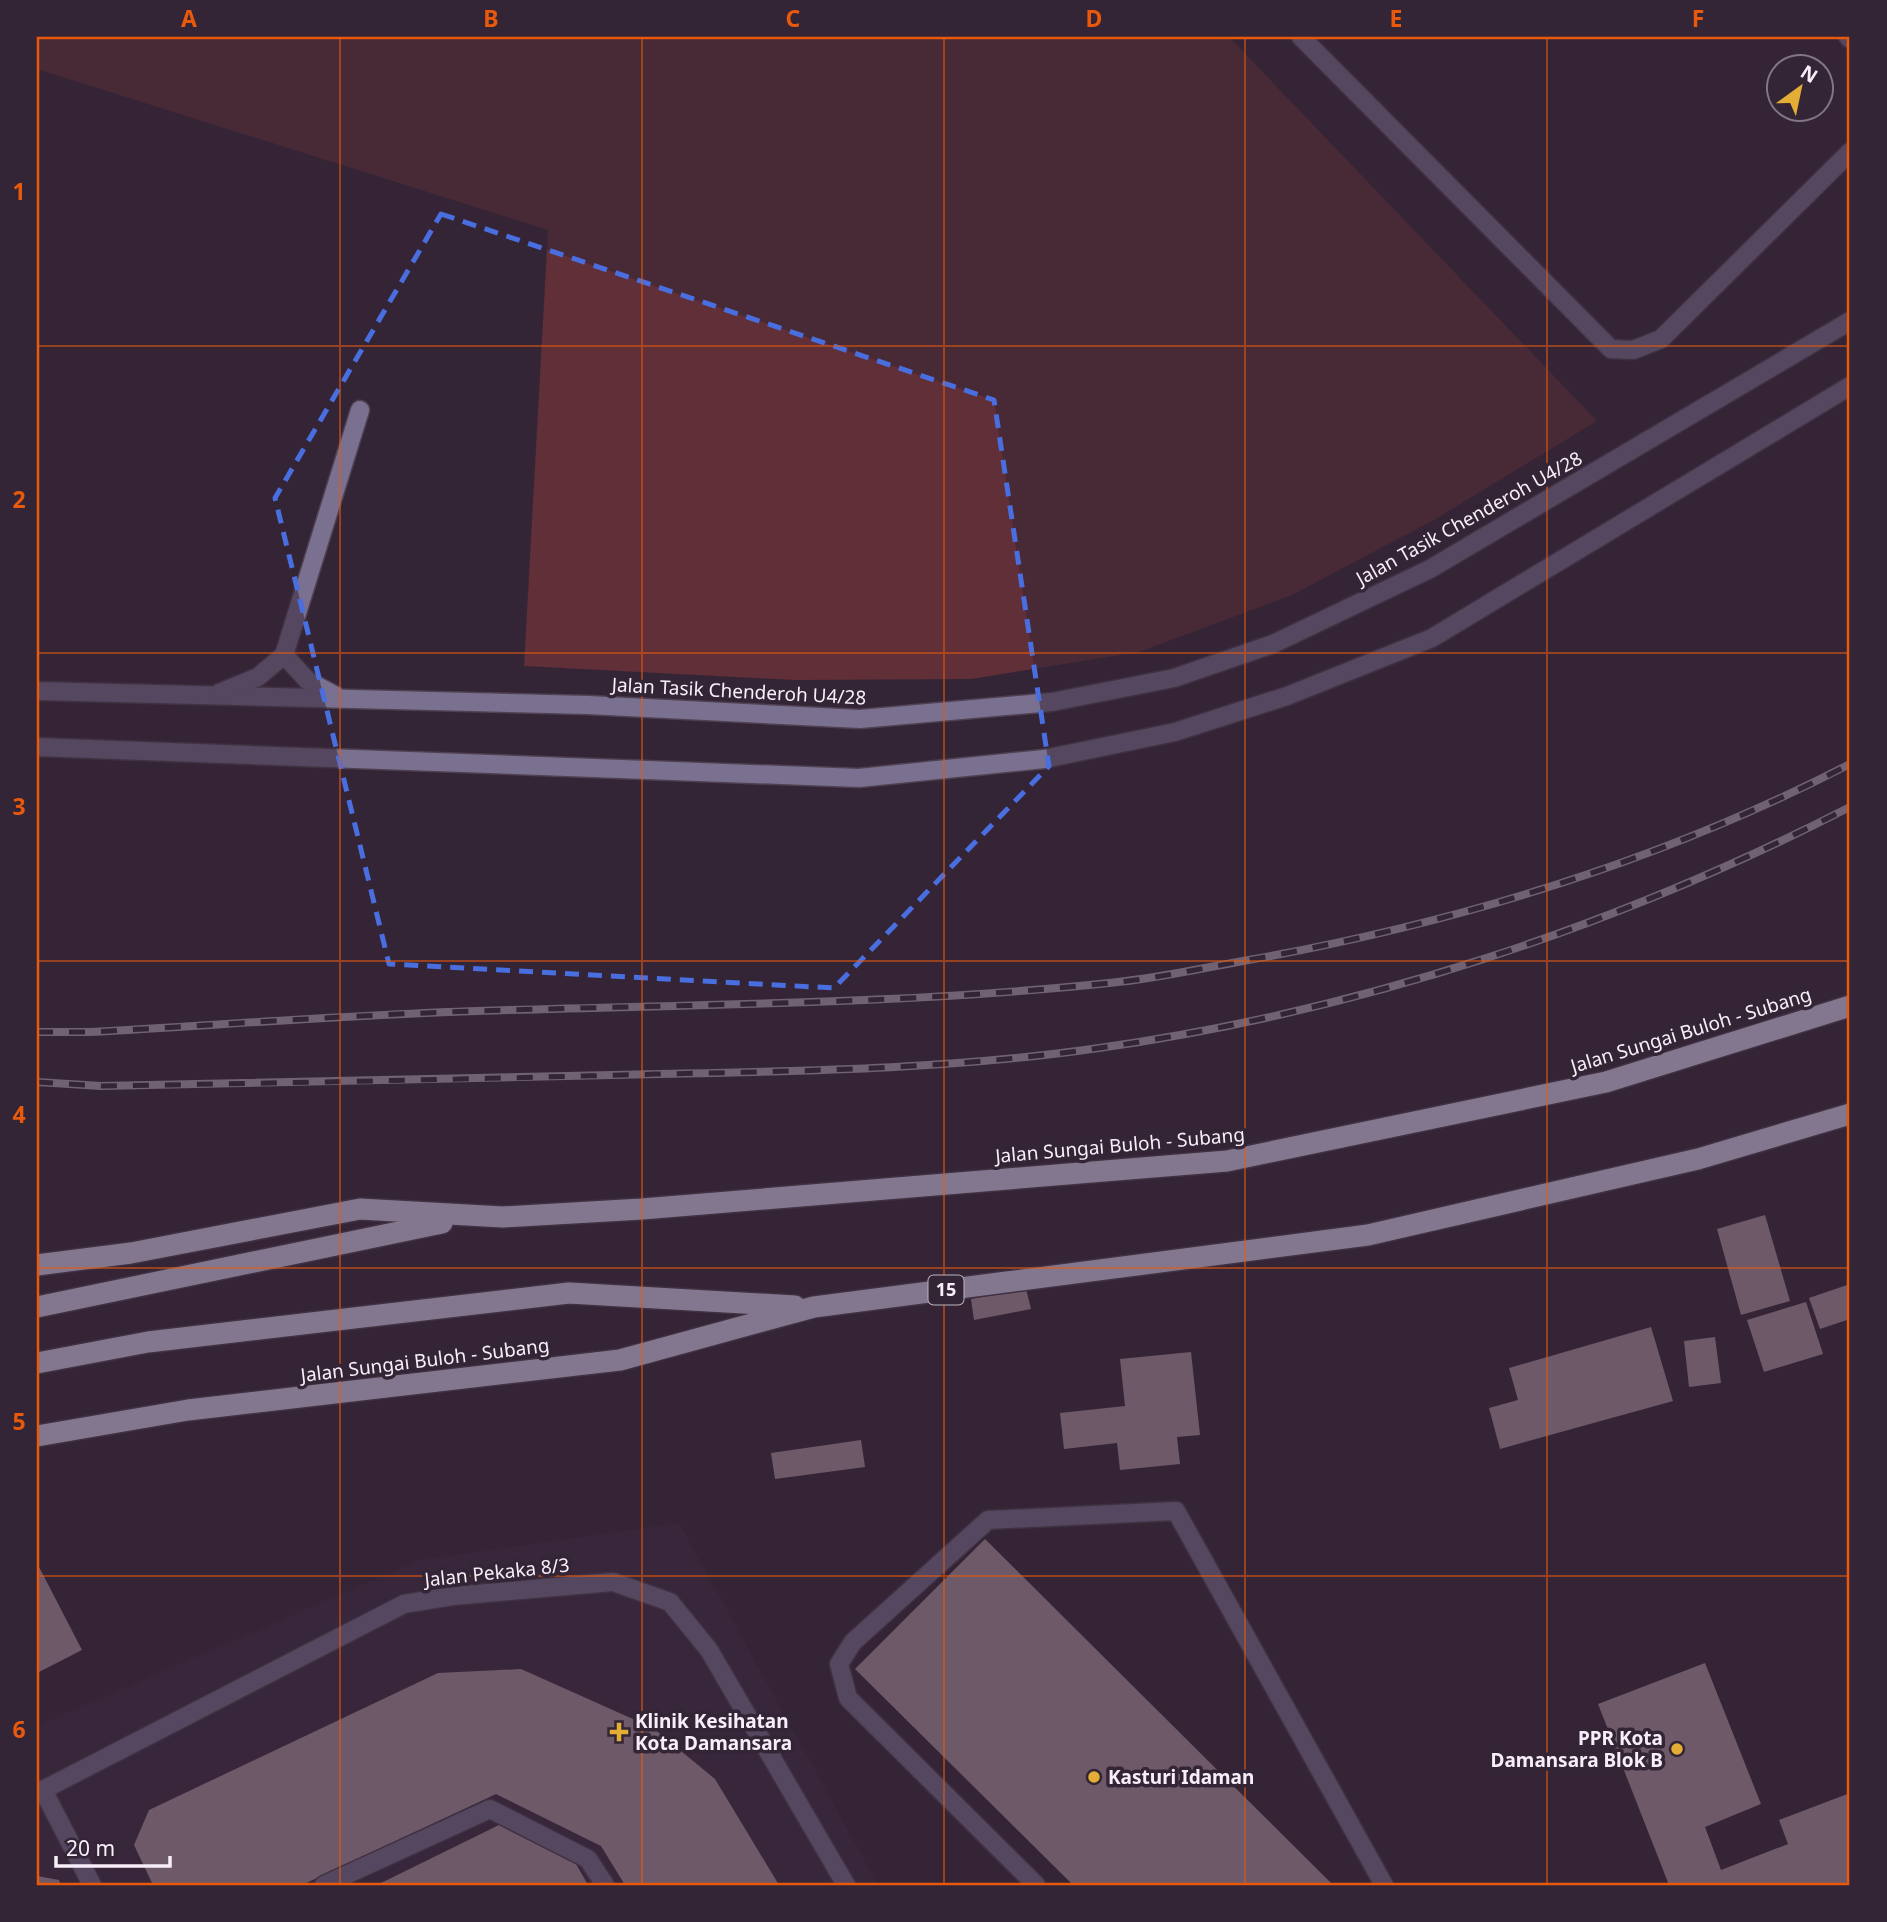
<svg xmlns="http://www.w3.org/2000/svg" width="1887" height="1922" viewBox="0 0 1887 1922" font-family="'Noto Sans',sans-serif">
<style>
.built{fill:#3d2940}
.green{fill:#602f37}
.building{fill:#b499a7}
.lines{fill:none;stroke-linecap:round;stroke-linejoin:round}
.minor-casing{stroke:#4f4151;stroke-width:21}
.highway-casing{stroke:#4f4151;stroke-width:24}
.minor{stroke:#7a7190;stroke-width:18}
.highway{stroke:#e3dbfa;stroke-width:21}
.rail-casing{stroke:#b9adba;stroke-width:8}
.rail{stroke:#342536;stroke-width:5;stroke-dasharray:16;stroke-linecap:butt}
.marked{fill:none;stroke:#496edf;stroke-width:5;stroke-dasharray:14 9;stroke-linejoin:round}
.grid{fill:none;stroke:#e8590c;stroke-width:2;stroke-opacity:0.55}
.poi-dot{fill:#e4ad35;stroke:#342536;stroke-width:2.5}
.labels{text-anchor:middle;stroke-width:7;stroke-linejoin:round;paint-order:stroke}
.shield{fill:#342536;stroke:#bdb2be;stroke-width:2}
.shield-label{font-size:18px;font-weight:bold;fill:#f8eef9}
.street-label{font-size:19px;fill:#f8eef9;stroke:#342536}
.poi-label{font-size:19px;font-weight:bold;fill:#f8eef9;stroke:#342536;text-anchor:start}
.neatline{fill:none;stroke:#e8590c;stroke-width:2.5}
.grid-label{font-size:23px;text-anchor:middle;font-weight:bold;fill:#e8590c}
</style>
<rect width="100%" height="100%" fill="#342536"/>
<path class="built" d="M679,1523L878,1885H37V1726L420,1560Z"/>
<path class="green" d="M37,37H1229L1597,421L1434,520L1292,595L1139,652L971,679L795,680L524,666L548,230L37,69Z"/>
<g class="building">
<path d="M1765,1215L1790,1301L1741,1315L1717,1229Z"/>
<path d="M1850,1284V1319L1820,1329L1809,1298Z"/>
<path d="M1026,1289L1031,1309L974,1320L971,1299Z"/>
<path d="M1806,1302L1823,1354L1764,1372L1747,1320Z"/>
<path d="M1651,1327L1673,1401L1500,1449L1489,1408L1518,1400L1509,1368Z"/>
<path d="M1715,1337L1721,1383L1689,1387L1684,1341Z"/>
<path d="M1191,1352L1200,1435L1177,1437L1180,1464L1120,1470L1117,1443L1064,1449L1060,1413L1125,1406L1120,1359Z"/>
<path d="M861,1440L865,1467L775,1479L771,1453Z"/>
<path d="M985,1539L1333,1885H1073L855,1669Z"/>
<path d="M37,1563L82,1650L37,1673Z"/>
<path d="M1705,1663L1761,1804L1705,1827L1721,1870L1788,1844L1779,1820L1850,1793V1885H1669L1598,1704Z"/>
<path d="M521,1669L653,1728L715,1779L779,1885H625L601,1846L496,1794L302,1885H153L134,1845L149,1810L438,1673Z"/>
<path d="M499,1825L575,1862L588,1885H377Z"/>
<path d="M37,1876L59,1880L61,1885H37Z"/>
</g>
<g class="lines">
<defs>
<g id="minor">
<path d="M1301,37L1611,349L1633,350L1661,339L1850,152"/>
<path d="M1848,37L1850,39"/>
<path d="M284,655L308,681L336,696"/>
<path d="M37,691L588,705L860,719L1052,702L1174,678L1273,644L1430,569L1850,321"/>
<path d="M219,693L258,677L284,655L360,410"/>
<path d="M37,747L859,778L1044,759L1175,732L1287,696L1432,638L1850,386"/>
<path d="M43,1790L92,1885"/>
<path d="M37,1793L404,1604L453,1596L613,1582L670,1602L709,1650L846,1885"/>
<path d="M324,1885L490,1809L588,1859L605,1885"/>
<path d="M1036,1885L848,1698L839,1664L853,1642L988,1520L1176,1511L1384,1885"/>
</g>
<g id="highway">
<path d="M37,1265L131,1253L360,1209L503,1217L642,1209L1227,1161L1606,1082L1850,1006"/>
<path d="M37,1307L442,1223"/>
<path d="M37,1363L148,1342L569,1293L795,1306"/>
<path d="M37,1436L188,1410L620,1360L814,1307L1368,1235L1698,1159L1850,1114"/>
</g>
</defs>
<use href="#minor" class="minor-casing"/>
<use href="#highway" class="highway-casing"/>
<use href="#minor" class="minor"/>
<use href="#highway" class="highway"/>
<defs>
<g id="rail">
<path d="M37,1032H90C219,1025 348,1015 478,1011C688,1004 900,1005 1109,983C1154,979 1198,969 1243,961C1453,924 1660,862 1850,764"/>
<path d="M37,1082L101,1086C287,1083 473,1079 659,1074C806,1071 953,1069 1099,1048C1360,1011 1616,927 1850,807"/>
</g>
</defs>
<use href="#rail" class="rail-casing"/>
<use href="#rail" class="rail"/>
</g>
<path d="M0 0H1887V1922H0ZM441,214L994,400L1049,766L834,988L389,964L275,498Z" fill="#342536" fill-opacity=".55" fill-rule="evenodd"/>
<path class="marked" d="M441,214L994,400L1049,766L834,988L389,964L275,498Z"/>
<path class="grid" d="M340,37V1885M642,37V1885M944,37V1885M1245,37V1885M1547,37V1885M37,346H1850M37,653H1850M37,961H1850M37,1268H1850M37,1576H1850"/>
<g class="poi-dot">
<path d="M615.5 1721.5h7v7h7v7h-7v7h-7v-7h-7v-7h7z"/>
<circle cx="1677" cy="1749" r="7"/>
<circle cx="1094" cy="1777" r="7"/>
</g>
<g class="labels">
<rect class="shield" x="928.5" y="1275.5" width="35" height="29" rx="5"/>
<g class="shield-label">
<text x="946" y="1296">15</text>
</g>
<g class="street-label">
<text transform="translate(1469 518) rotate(-29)" y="7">Jalan Tasik Chenderoh U4/28</text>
<text transform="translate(739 691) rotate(3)" y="7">Jalan Tasik Chenderoh U4/28</text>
<text transform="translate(1691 1030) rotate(-17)" y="7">Jalan Sungai Buloh - Subang</text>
<text transform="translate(1120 1145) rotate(-5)" y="7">Jalan Sungai Buloh - Subang</text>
<text transform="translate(425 1360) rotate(-7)" y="7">Jalan Sungai Buloh - Subang</text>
<text transform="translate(497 1572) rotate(-6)" y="7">Jalan Pekaka 8/3</text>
</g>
<g class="poi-label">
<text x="635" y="1728">Klinik Kesihatan<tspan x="635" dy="22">Kota Damansara</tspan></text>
<text x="1663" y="1745" text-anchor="end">PPR Kota<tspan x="1663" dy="22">Damansara Blok B</tspan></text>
<text x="1108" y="1784">Kasturi Idaman</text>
</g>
</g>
<rect width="1887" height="1922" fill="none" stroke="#342536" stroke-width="77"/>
<g transform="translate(1800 88) rotate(33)"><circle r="33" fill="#342536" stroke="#827584" stroke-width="2"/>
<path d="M0-5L12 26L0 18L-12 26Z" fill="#e4ad35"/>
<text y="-10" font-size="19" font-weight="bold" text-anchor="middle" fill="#f8eef9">N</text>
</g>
<path d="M56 1856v10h114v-10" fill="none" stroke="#f8eef9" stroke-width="3.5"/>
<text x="66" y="1856" font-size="21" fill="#f8eef9" stroke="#342536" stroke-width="5" paint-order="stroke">20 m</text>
<rect x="38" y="38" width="1810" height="1846" class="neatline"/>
<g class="grid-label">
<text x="189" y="27">A</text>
<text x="491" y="27">B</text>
<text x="793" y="27">C</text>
<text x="1094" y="27">D</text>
<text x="1396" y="27">E</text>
<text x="1698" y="27">F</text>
<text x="19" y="200">1</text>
<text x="19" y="508">2</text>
<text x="19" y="815">3</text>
<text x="19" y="1123">4</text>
<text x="19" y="1430">5</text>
<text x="19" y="1738">6</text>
</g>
</svg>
